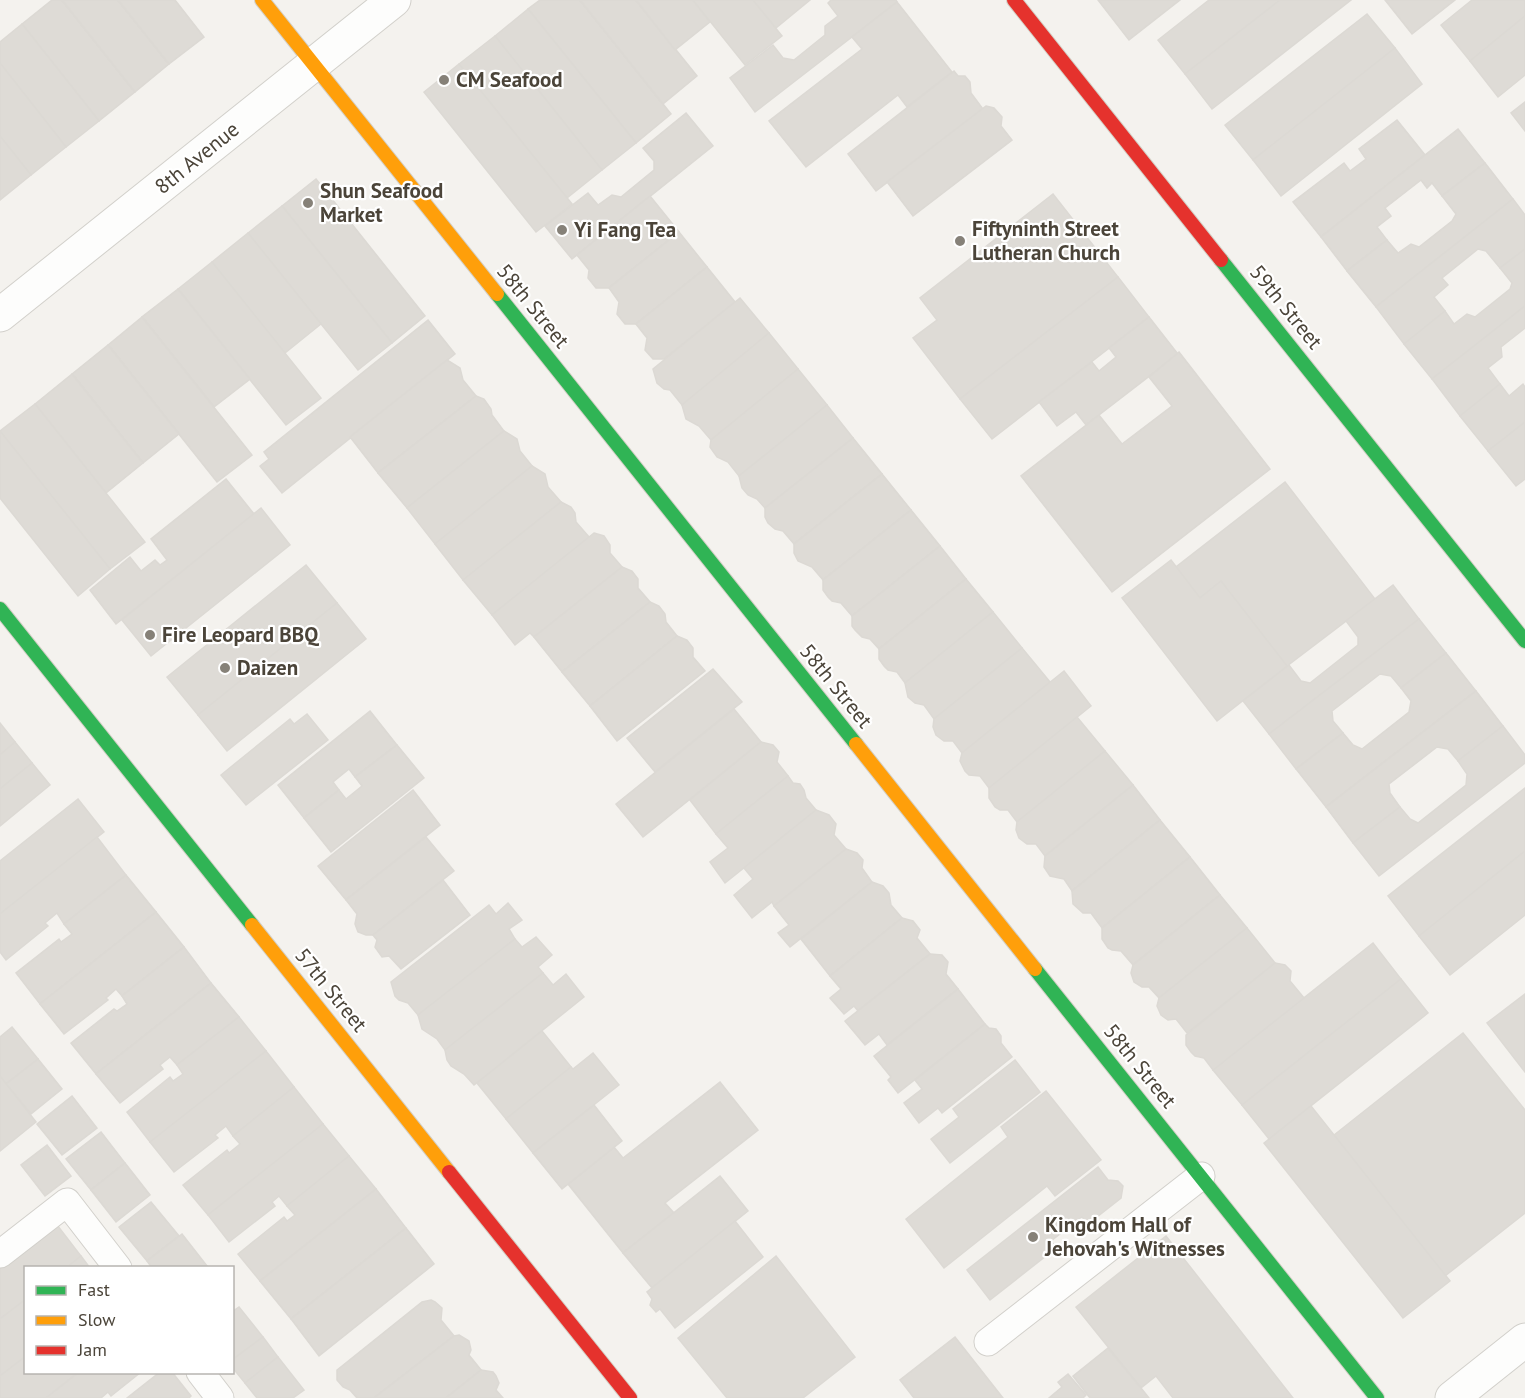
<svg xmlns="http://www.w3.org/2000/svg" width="1525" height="1398" viewBox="0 0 1525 1398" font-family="'PT Sans',sans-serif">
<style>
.building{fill:#dedbd6;stroke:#dcd9d4;stroke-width:1.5}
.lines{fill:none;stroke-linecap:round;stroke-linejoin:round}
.lane-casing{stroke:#d2d0cb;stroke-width:29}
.street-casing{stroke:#d2d0cb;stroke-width:35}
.fast-casing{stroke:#d3cfc5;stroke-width:16}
.slow-casing{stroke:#d3cfc5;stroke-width:16}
.jam-casing{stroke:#d3cfc5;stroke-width:16}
.lane{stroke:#fdfdfc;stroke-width:27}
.street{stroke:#fdfdfc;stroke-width:33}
.fast{stroke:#30b455;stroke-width:14}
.slow{stroke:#ff9f0a;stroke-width:14}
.jam{stroke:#e5322d;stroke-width:14}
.poi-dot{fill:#868178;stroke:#fff;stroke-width:2}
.labels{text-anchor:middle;stroke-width:4.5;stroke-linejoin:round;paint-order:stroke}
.poi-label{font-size:21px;font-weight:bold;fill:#4b4439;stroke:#fff;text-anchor:start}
.street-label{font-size:21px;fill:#4b4439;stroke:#fff}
</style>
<rect width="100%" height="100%" fill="#f4f2ee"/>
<g class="building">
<path d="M52,0H62L135,92L99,121L22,24Z"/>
<path d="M62,0H118L169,64L135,92Z"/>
<path d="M118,0H175L204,37L169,64Z"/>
<path d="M540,0H580L671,114L636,143L528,9Z"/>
<path d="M580,0H636L697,76L663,104Z"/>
<path d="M636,0H693L710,22L675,50Z"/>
<path d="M693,0H753L782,36L745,65Z"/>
<path d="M753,0H810L776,28Z"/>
<path d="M831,0H896L897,2L755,112L730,78L773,45L783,58L794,60L825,35V26L838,16L828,3Z"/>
<path d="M1098,0H1180L1129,40Z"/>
<path d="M1209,0H1280L1185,74L1158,40Z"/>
<path d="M1280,0H1351L1212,109L1185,74Z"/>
<path d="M1385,0H1455L1412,34Z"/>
<path d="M1472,0H1525V16L1470,61L1441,25Z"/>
<path d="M897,2L952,72L907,107L898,95L806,167L769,121L862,49L852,37Z"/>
<path d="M528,9L636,143L602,170L495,36Z"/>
<path d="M1367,14L1395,48L1253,160L1225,125Z"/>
<path d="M1525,16V75L1498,97L1470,61Z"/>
<path d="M22,24L99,121L66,147L0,63V42Z"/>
<path d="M495,36L602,170L567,198L459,64Z"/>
<path d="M1395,48L1422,84L1281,196L1253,160Z"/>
<path d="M0,63L66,147L31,175L0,136Z"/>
<path d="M459,64L572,204L536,232L424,92Z"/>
<path d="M954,71L958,76H965L970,82L971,93L983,109L876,191L848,154Z"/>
<path d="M1525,102V131L1511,113Z"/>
<path d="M986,106L994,108L1002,117L1001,126L1012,140L913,216L887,182Z"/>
<path d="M686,113L713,146L572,259L545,226L588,193L598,205L612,195L621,197L654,170V161L643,148Z"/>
<path d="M1397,120L1425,155L1321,237L1293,202L1344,163L1350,171L1366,159L1359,149Z"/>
<path d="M1458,129L1485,163L1442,196L1432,183L1427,188L1421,180L1385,208L1391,216L1377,227L1387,240L1347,271L1321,237Z"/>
<path d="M0,136L31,175L0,200Z"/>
<path d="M1485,163L1513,199L1376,307L1347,271L1387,240L1398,253L1411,244L1419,247L1452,221L1456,214L1442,196Z"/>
<path d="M316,179L425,316L392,343L282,206Z"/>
<path d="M1053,194L1118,277L960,399L913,338L937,320L920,298Z"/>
<path d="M650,196L679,232L609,288H596L588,278L589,270L577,255Z"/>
<path d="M1513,199L1525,215V249L1500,268L1486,251L1478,249L1442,278L1448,285L1434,297L1445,311L1404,344L1376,307Z"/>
<path d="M282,206L392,343L358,370L248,233Z"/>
<path d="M679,232L707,267L636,324H625L617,314L619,302L609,288Z"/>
<path d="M248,233L321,324L285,353L212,262Z"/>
<path d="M1525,249V306L1432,379L1404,344L1445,311L1454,324L1467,314L1475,317L1510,289L1512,283L1500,268Z"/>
<path d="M212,262L321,398L286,425L178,289Z"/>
<path d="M707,267L735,302L664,359H653L645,350L647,338L636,324Z"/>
<path d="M1118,277L1149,317L992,439L960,399Z"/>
<path d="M178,289L250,379L214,407L142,317Z"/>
<path d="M740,298L769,333L682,405L670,390L664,389L657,383L653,369Z"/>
<path d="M1525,306V328L1501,347L1502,357L1488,368L1500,384L1460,416L1432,379Z"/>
<path d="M142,317L252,455L217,482L108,345Z"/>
<path d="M1149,317L1178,354L1086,425L1076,412L1057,426L1039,402L1092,362L1099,371L1116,357L1109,348Z"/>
<path d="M428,320L455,354L282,493L260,466L269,459L264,452Z"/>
<path d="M769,333L798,369L711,440L699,426L686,419L682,405Z"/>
<path d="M108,345L179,434L143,463L72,374Z"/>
<path d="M1179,352L1270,469L1112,592L1021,476L1099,415L1122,444L1172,406L1149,377Z"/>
<path d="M447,360L460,368L463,380L476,396L378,473L350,437Z"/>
<path d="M798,369L827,405L739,476L728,462L717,457L710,447L711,440Z"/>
<path d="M72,374L143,463L106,493L35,404Z"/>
<path d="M1500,384L1509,396L1523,384L1525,387V422L1488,451L1460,416Z"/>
<path d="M476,396L484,399L491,409L492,415L504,431L407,508L378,473Z"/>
<path d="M35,404L145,542L110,569L0,431Z"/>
<path d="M827,405L853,438L765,508L757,499L748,495L742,488L739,476Z"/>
<path d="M1525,422V479L1516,486L1488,451Z"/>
<path d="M0,431L110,569L78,596L0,498Z"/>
<path d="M504,431L517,439L520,451L532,466L435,544L407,508Z"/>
<path d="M853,438L882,474L794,544L783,531L775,529L768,523L765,517V508Z"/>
<path d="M532,466L545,474L548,487L561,502L463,580L435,544Z"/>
<path d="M882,474L911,510L823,580L812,567L798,561L794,553V544Z"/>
<path d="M226,479L254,514L116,624L90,590L130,557L141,571L155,560L160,565L167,560L151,539Z"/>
<path d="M1285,482L1375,599L1287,666L1221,581L1200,598L1176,567Z"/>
<path d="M561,502L571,507L575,513L576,522L589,537L492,615L463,580Z"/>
<path d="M261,508L290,545L151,656L122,620Z"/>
<path d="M911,510L940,546L852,616L841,603L832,601L828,597L823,590V580Z"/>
<path d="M594,533L604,536L610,545V553L622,567L534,637L530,633L515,645L492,615Z"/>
<path d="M940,546L966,579L879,649L870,639L862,637L855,630L852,626V616Z"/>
<path d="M1171,560L1200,598L1221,581L1287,666L1217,721L1122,598Z"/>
<path d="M306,565L337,603L198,715L167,677Z"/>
<path d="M622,567L632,571L638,579V588L650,602L562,672L534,637Z"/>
<path d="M966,579L993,612L905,683L897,672L888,670L884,666L879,659V649Z"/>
<path d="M1393,585L1419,619L1269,734L1243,701L1289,665L1301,681L1310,683L1358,645V637L1346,621Z"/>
<path d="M650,602L659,606L665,614L666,622L677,636L590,706L562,672Z"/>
<path d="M337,603L366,639L227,751L198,715Z"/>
<path d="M993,612L1022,648L934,719L924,705L915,703L908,697L905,683Z"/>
<path d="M1419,619L1446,653L1401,688L1391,676L1380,674L1332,711L1333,721L1343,733L1296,769L1269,734Z"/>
<path d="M677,636L687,640L693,648V657L705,671L617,741L590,706Z"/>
<path d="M1022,648L1050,682L962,753L953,741H944L936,735L933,727L934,719Z"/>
<path d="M1446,653L1476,691L1326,807L1296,769L1343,733L1353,745L1362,749L1409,712L1411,701L1401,688Z"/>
<path d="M713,669L742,702L655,772L627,738Z"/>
<path d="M1064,671L1091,706L989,788L980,776L969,775L965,771L960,761L962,753Z"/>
<path d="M1476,691L1503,726L1458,761L1448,749L1437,747L1389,784L1390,793L1400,807L1353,843L1326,807Z"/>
<path d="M734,709L761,742L643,837L616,804Z"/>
<path d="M370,711L397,745L355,777L349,769L333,782L339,790L304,818L278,785Z"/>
<path d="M307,714L328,740L246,805L221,775L290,719L294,724Z"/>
<path d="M1077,717L1105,751L1017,822L1008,810H1000L995,807L989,798V788Z"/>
<path d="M0,723L15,742L0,755Z"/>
<path d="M1503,726L1525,755V763L1379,876L1353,843L1400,807L1410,819L1418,823L1466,785L1467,774L1458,761Z"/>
<path d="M15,742L32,763L0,789V755Z"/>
<path d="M761,742L773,745L779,752L777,762L788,776L716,834L690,800Z"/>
<path d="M397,745L424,778L331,852L304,818L339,790L346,799L362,786L355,777Z"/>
<path d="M1105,751L1133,785L1045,856L1036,844H1027L1019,838L1016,830L1017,822Z"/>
<path d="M32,763L50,785L0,826V789Z"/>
<path d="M788,776L793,783L800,784L804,790L806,798L816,810L725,883L710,862L728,848L716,834Z"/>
<path d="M1133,785L1160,820L1072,891L1064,879L1050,876L1044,867L1045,856Z"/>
<path d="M1525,788V851L1419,936L1388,896Z"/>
<path d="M413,790L440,825L346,900L318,866Z"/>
<path d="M78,799L104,832L0,914V861Z"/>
<path d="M816,810L829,815L836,824L834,835L846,849L774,906L772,902L752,918L734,895L753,879L744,868Z"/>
<path d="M1160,820L1190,857L1102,928L1091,913H1083L1073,904L1072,891Z"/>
<path d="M97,837L126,875L64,924L57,913L45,923L48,926L6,960L0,952V914Z"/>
<path d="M426,837L454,871L373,935H366L358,932L355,924L357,914L346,900Z"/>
<path d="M846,849L857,853L863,860L862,868L872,882L790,947L778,933L789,925L774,906Z"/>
<path d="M1525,851V915L1450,975L1419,936Z"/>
<path d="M1190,857L1220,895L1133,965L1121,951L1112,950L1108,948L1102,939V928Z"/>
<path d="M126,875L156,912L40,1004L16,973L59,939L61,942L72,934L64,924Z"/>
<path d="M443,880L470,915L401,969L389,956L382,957L375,947L377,940L373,935Z"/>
<path d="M872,882L883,886L889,893L891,905L902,918L830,976L801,939Z"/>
<path d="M1220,895L1247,928L1159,998L1149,987H1142L1134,982L1131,973L1133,965Z"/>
<path d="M508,903L522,920L509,929L515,939L418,1015L408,1003L399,1000L395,996L391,982L489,905L496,914Z"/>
<path d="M156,912L184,947L122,996L116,989L106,998L108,1000L64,1034L40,1004Z"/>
<path d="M902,918L913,921L920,930L917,938L930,954L858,1011L854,1006L844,1014L830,998L841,989L830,976Z"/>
<path d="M1247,928L1275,963L1187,1033L1176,1019L1168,1020L1161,1015L1157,1006L1159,998Z"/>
<path d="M536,937L552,955L538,967L543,973L445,1050L437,1039L422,1029L418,1015L515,939L522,947Z"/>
<path d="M1373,943L1401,979L1242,1105L1213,1070Z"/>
<path d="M184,947L211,983L96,1074L71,1043L114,1009L117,1011L127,1004L122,996Z"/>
<path d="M930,954L942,955L948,962L946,974L958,989L887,1045L879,1034L865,1045L845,1021Z"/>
<path d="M1275,963L1285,965L1291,971L1290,981L1304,998L1213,1070L1204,1058L1195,1056L1191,1052L1186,1045V1035Z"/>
<path d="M543,973L553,985L566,974L584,997L474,1085L464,1074L451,1066L447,1060L445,1050Z"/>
<path d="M1401,979L1428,1013L1269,1139L1242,1105Z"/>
<path d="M211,983L239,1017L177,1065L170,1057L160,1065L163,1069L120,1103L96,1074Z"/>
<path d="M958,989L985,1024L898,1093L888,1080L891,1077L874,1056Z"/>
<path d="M1525,994V1072L1487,1023Z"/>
<path d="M239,1017L266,1051L150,1142L127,1112L170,1077L173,1081L183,1074L177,1065Z"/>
<path d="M985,1024L989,1028L996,1029L1001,1036V1043L1012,1057L942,1113L938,1108L919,1123L904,1103L922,1089L915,1080Z"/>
<path d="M12,1027L38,1059L6,1084L0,1076V1037Z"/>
<path d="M542,1031L571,1067L506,1119L477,1083Z"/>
<path d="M1463,1033L1525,1110V1213L1445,1276L1334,1135Z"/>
<path d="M266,1051L294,1087L233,1136L226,1126L215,1135L218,1138L174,1172L150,1142Z"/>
<path d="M593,1053L619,1085L533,1153L506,1119L571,1067L573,1069Z"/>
<path d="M38,1059L62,1089L31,1114L6,1084Z"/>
<path d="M1015,1060L1040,1092L950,1163L931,1139L959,1117L953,1109Z"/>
<path d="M0,1076L36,1122L0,1151Z"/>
<path d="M720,1082L758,1130L665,1203L674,1213L623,1253L568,1184L614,1147L623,1158Z"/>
<path d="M294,1087L323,1124L208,1215L183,1185L227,1150L229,1153L240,1144L233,1136Z"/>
<path d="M1046,1091L1101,1160L1055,1196L1047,1186L944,1268L906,1219L1008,1137L1001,1127Z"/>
<path d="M72,1096L97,1128L62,1155L37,1124Z"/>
<path d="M594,1105L622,1141L562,1189L533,1153Z"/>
<path d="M1311,1106L1450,1281L1403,1318L1264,1143Z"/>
<path d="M323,1124L349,1156L287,1206L279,1196L272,1202L275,1206L229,1242L208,1215Z"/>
<path d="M101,1132L125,1163L91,1190L66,1159Z"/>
<path d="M47,1145L71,1176L45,1196L21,1165Z"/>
<path d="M349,1156L376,1189L260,1281L238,1254L284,1217L287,1221L295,1215L287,1206Z"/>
<path d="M125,1163L150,1195L116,1222L91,1190Z"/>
<path d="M1098,1167L1108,1180L1118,1181L1123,1186L1121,1198L1088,1224L1082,1217L1051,1241L1056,1248L990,1300L967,1270Z"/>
<path d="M720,1176L748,1211L652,1288L623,1253Z"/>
<path d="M376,1189L406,1228L291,1319L260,1281Z"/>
<path d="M151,1202L179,1236L147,1261L119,1227Z"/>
<path d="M54,1221L81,1256L66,1268H26V1299L0,1319V1263Z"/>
<path d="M735,1221L763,1257L675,1328L660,1309L656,1312L650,1305L652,1299L647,1292Z"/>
<path d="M406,1228L434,1264L319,1356L291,1319Z"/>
<path d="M182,1234L207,1266L205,1268H152L147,1261Z"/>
<path d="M1166,1236L1293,1398H1173L1156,1376L1141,1388L1076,1307Z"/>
<path d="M81,1256L90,1268H66Z"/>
<path d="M776,1256L855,1357L803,1398H727L678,1338Z"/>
<path d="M26,1299V1356L0,1376V1319Z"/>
<path d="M431,1300L435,1302L442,1308L441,1320L454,1336L374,1398H357L350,1390L343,1387L337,1380V1370L422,1302Z"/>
<path d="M239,1307L263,1337L232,1360V1312Z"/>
<path d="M459,1335L469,1341L471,1350L469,1355L481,1370L446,1398H374L454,1336Z"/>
<path d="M263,1337L278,1357L245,1383L232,1367V1360Z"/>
<path d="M955,1337L1003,1398H914L900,1380Z"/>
<path d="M1108,1348L1141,1388L1149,1398H1090L1073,1376Z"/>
<path d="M26,1356V1372H79L46,1398H0V1376Z"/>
<path d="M278,1357L304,1390L293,1398H257L245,1383Z"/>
<path d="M481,1370L493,1372L496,1376L499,1383L496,1390L503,1398H446Z"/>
<path d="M79,1372H141L111,1396L108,1392L101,1398H46Z"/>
<path d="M160,1372H172L191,1396L189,1398H127Z"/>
<path d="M1068,1374L1086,1395L1083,1398H1049L1062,1387L1058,1382Z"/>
</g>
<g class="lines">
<defs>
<g id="lane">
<path d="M0,1254L67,1202L118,1268"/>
<path d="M988,1342L1201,1176"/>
<path d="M200,1372L220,1398"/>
</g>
<g id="street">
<path d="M0,315L394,0"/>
<path d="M1452,1398L1525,1340"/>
</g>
<g id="fast">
<path d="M1221,260L1525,641"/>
<path d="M497,294L856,744"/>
<path d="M0,609L252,925"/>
<path d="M1035,969L1377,1398"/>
</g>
<g id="slow">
<path d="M262,0L497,294"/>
<path d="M856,744L1035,969"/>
<path d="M252,925L449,1172"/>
</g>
<g id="jam">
<path d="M1014,0L1221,260"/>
<path d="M449,1172L630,1398"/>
</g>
</defs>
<use href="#lane" class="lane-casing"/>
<use href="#street" class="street-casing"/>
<use href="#fast" class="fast-casing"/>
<use href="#slow" class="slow-casing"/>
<use href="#jam" class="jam-casing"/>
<use href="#lane" class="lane"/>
<use href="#street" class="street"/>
<use href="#fast" class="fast"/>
<use href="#slow" class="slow"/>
<use href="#jam" class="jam"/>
</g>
<g class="poi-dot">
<circle cx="444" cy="80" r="6"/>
<circle cx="308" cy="203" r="6"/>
<circle cx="562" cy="230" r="6"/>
<circle cx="960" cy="241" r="6"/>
<circle cx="150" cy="635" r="6"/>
<circle cx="225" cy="668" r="6"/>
<circle cx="1033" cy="1237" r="6"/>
</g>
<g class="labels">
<g class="poi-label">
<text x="456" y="87">CM Seafood</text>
<text x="320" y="198">Shun Seafood<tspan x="320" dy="24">Market</tspan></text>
<text x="972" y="236">Fiftyninth Street<tspan x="972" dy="24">Lutheran Church</tspan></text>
<text x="574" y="237">Yi Fang Tea</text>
<text x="162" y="642">Fire Leopard BBQ</text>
<text x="237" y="675">Daizen</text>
<text x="1045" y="1232">Kingdom Hall of<tspan x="1045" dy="24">Jehovah's Witnesses</tspan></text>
</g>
<g class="street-label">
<text transform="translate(197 158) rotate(-39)" y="7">8th Avenue</text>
<text transform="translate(533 306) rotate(51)" y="7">58th Street</text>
<text transform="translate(1286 307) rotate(51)" y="7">59th Street</text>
<text transform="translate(836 686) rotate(51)" y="7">58th Street</text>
<text transform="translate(331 990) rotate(51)" y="7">57th Street</text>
<text transform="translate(1140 1066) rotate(51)" y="7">58th Street</text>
</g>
</g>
<rect x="24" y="1266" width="210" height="108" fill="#ffffff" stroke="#b7b4b0" stroke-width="1.5"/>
<rect x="36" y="1286" width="30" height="9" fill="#30b455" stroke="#b7b4b0" stroke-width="1.5"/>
<text x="78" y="1296" font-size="18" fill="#4b4439">Fast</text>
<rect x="36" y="1316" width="30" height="9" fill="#ff9f0a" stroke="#b7b4b0" stroke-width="1.5"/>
<text x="78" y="1326" font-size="18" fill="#4b4439">Slow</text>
<rect x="36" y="1346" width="30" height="9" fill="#e5322d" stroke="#b7b4b0" stroke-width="1.5"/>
<text x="78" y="1356" font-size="18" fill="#4b4439">Jam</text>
</svg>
